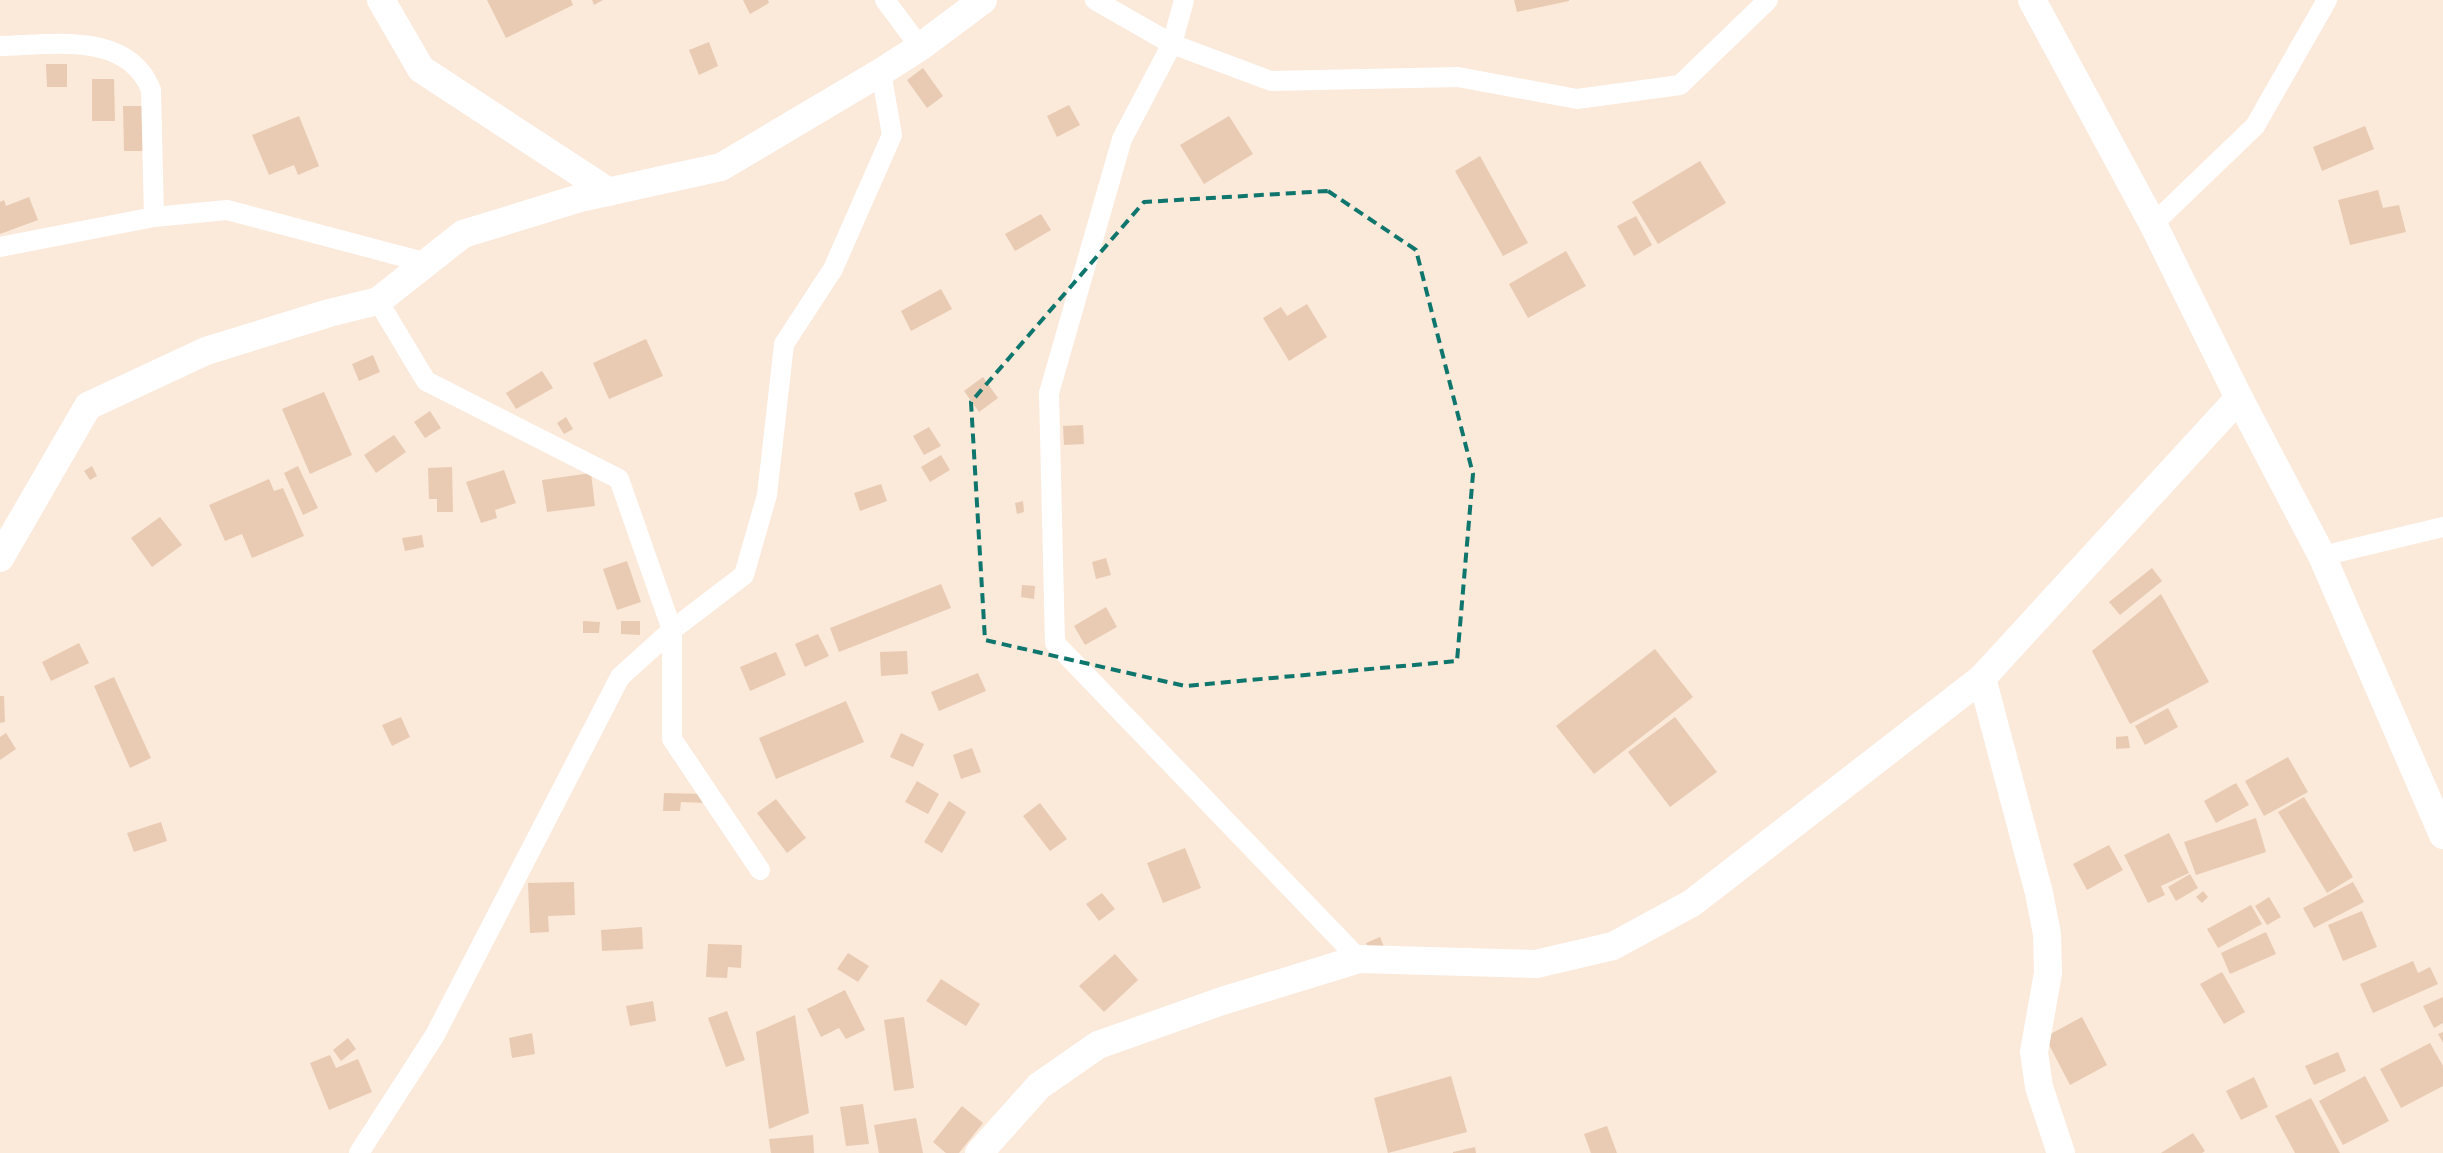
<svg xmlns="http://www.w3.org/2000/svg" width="2443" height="1153" viewBox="0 0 2443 1153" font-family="'Nunito Sans',sans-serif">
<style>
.building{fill:#e9cbb3}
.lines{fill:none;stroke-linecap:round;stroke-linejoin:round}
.lane{stroke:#fff;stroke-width:20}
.street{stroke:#fff;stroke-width:28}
.secondary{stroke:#fff;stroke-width:28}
.marked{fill:none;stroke:#0f766e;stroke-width:4;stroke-dasharray:10 6;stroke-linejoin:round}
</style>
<rect width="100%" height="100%" fill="#fbe9da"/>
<g class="building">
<path d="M487,0H571L573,5L506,38Z"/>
<path d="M592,0H603L594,5Z"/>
<path d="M743,0H768L769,3L750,14Z"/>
<path d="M1514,0H1569V1L1517,12Z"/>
<path d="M709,42L718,66L699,75L689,50Z"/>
<path d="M46,64H67V87H47Z"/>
<path d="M923,68L943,96L927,108L907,80Z"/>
<path d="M92,79H114L115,121H92Z"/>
<path d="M1069,105L1080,125L1057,137L1047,116Z"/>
<path d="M123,106H145L146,151H124Z"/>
<path d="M299,116L319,166L298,175L294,165L269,175L252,135Z"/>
<path d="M1229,116L1253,154L1204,184L1180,145Z"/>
<path d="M2365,126L2374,149L2322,171L2313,147Z"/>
<path d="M1480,156L1528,243L1503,256L1455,171Z"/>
<path d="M1700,161L1726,203L1658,244L1632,202Z"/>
<path d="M2378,190L2383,208L2399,205L2406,232L2350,245L2338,200Z"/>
<path d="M29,197L38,220L0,234V202L4,200L6,206Z"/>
<path d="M1041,214L1051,230L1015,251L1005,234Z"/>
<path d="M1636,216L1652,245L1634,256L1617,226Z"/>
<path d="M1566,251L1586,286L1528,318L1509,284Z"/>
<path d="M941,289L952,309L911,331L901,311Z"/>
<path d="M1307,304L1327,337L1289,361L1263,318L1281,307L1287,316Z"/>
<path d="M646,339L663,376L609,399L593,363Z"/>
<path d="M373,355L380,372L359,381L352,364Z"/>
<path d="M542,371L553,388L516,409L506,393Z"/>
<path d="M983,377L998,398L979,412L964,391Z"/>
<path d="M324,392L352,455L310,474L282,409Z"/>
<path d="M430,411L441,428L425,438L414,422Z"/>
<path d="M566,417L573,429L564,434L557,423Z"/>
<path d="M1083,425L1084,444L1064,445L1063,426Z"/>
<path d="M929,427L941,446L924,455L913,436Z"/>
<path d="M394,435L406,452L376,473L364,455Z"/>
<path d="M941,455L950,470L930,482L921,467Z"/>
<path d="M92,466L97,476L90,480L84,471Z"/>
<path d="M298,466L318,508L303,515L284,473Z"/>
<path d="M452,467L453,512H437V499H429L428,468Z"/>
<path d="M504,470L516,503L495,510L497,518L481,523L466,482Z"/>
<path d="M591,473L595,506L547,512L542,480Z"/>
<path d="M269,479L274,491L283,488L304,536L252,558L242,534L225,541L209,505Z"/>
<path d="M881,484L887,501L860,511L854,493Z"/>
<path d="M1023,501L1024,512L1017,514L1015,503Z"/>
<path d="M160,517L182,545L152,567L131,538Z"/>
<path d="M422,535L424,547L405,551L402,538Z"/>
<path d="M1106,558L1111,575L1096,579L1092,562Z"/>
<path d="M627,561L641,602L617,610L603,569Z"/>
<path d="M2152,568L2162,581L2120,615L2109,602Z"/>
<path d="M941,584L951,608L839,652L830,628Z"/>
<path d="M1022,585L1035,586L1034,599L1021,597Z"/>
<path d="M2161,594L2209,682L2130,724L2092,651Z"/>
<path d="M1106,607L1117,627L1085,645L1074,626Z"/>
<path d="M583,621L600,622L599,633H583Z"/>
<path d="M621,621H640V635L621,634Z"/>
<path d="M818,634L829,656L805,667L795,644Z"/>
<path d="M79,643L89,663L51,681L42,662Z"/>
<path d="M1655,649L1693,697L1594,774L1556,726Z"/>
<path d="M907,651L908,674L881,676L880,652Z"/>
<path d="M776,652L786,675L750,691L740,667Z"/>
<path d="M978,673L986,691L939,711L931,692Z"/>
<path d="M114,677L151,758L130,768L94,686Z"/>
<path d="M0,696H4L5,722L0,723Z"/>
<path d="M846,701L864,742L776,779L759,738Z"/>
<path d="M2168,708L2178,727L2145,745L2135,726Z"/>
<path d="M401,717L410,737L392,746L382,725Z"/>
<path d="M1675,717L1717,772L1670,807L1628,752Z"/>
<path d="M6,733L16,749L0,760V737Z"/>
<path d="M901,733L924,744L913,767L890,757Z"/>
<path d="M2128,736L2130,748L2116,749V737Z"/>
<path d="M972,748L981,772L961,779L953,755Z"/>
<path d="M2288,757L2308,792L2264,816L2245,781Z"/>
<path d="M917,781L939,794L928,814L905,802Z"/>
<path d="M2236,783L2249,805L2216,823L2204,801Z"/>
<path d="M664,793L706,794V803L681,802L680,811H663Z"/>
<path d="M2304,797L2353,877L2327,893L2278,812Z"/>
<path d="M776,799L806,838L787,853L757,813Z"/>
<path d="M949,801L966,812L942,853L924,842Z"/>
<path d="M1040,803L1067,839L1050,851L1023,816Z"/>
<path d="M2256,818L2266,852L2196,875L2184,842Z"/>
<path d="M161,822L167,841L134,852L127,833Z"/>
<path d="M2169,833L2189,873L2161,886L2165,895L2148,903L2124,855Z"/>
<path d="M2109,845L2123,870L2087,890L2073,864Z"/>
<path d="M1185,848L1201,888L1163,903L1147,863Z"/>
<path d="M2190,874L2198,888L2176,901L2168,887Z"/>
<path d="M574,882L575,915L548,916L549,932L530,933L528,883Z"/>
<path d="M2353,882L2364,902L2314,928L2303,908Z"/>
<path d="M2203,891L2208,897L2202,903L2196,897Z"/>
<path d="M1102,893L1115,909L1099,921L1086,904Z"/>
<path d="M2269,897L2281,917L2267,925L2255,906Z"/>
<path d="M2251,905L2262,924L2218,948L2207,929Z"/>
<path d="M2362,911L2377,947L2343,961L2328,925Z"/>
<path d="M642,927L643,949L602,951L601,930Z"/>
<path d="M2266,932L2276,954L2230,974L2221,953Z"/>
<path d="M1380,937L1384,947L1371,953L1366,943Z"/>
<path d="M708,944L742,945L741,968L728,967L727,978L706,977Z"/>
<path d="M848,953L869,966L858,982L837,969Z"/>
<path d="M1115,954L1138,980L1104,1012L1079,986Z"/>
<path d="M2413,961L2418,973L2430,967L2438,984L2373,1013L2360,984Z"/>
<path d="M2222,972L2245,1012L2224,1024L2200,984Z"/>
<path d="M941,979L980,1004L966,1026L926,1001Z"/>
<path d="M845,990L865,1030L846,1039L839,1028L821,1037L807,1009Z"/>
<path d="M2443,997V1023L2434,1028L2423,1006Z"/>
<path d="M653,1001L656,1021L630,1026L626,1006Z"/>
<path d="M727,1011L745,1060L726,1067L708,1018Z"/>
<path d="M795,1015L809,1113L769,1129L756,1032Z"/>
<path d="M904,1017L914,1088L894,1091L884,1020Z"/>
<path d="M2082,1017L2107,1065L2070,1085L2045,1037Z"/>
<path d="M2443,1032V1043L2438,1034Z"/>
<path d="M532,1033L535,1054L512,1058L509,1038Z"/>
<path d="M348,1038L356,1049L341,1061L333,1050Z"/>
<path d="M2430,1043L2443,1066V1086L2401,1108L2380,1069Z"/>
<path d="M2338,1052L2346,1071L2314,1085L2305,1066Z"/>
<path d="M330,1055L336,1068L358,1059L372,1092L329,1110L310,1063Z"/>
<path d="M1451,1076L1467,1132L1388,1153L1374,1098Z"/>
<path d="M2365,1076L2389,1121L2343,1145L2319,1101Z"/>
<path d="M2254,1077L2268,1107L2241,1120L2226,1091Z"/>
<path d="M2311,1098L2340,1153H2295L2275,1116Z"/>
<path d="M863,1104L869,1144L846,1146L840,1107Z"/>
<path d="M962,1106L983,1123L959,1153H946L933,1142Z"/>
<path d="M916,1118L923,1153H879L874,1125Z"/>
<path d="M1607,1126L1617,1153H1591L1584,1134Z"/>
<path d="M2193,1133L2205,1151L2202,1153H2161Z"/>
<path d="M813,1135L814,1153H771L769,1139Z"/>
<path d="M1475,1147L1476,1153H1453V1152Z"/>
</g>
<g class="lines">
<g class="lane">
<path d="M885,0L920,47"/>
<path d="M1095,0L1172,44L1271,81L1458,77L1577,99L1680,85L1768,0"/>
<path d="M1184,0L1172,44L1122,139L1049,393L1055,643L1359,959"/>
<path d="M0,46C52,45 128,31 151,90L154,217"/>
<path d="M2153,224L2255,126L2327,0"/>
<path d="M0,247L154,217L227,210L427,263"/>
<path d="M378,301L426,381L619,479L672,630V739L760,870"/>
<path d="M2322,556L2443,527"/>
<path d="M359,1153L435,1035L620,677L672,630L744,575L767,495L784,344L833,269L892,135L881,72"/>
</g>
<g class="street">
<path d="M381,0L421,69L609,192"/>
<path d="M0,558L88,406L206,351L329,313L378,301L463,234L580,198L721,167L881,72L920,47L983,0"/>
<path d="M1982,678L2039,893L2047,934L2048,973L2034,1052L2039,1087L2061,1153"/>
<path d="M979,1153L1039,1086L1098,1045L1222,1001L1359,959L1536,964L1613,946L1692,903L1982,678L2239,398"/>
</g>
<path class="secondary" d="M2032,0L2153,224L2239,398L2322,556L2443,835"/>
</g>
<path class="marked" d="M1328,191L1416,250L1473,474L1457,661L1185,686L985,640L971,402L1144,202Z"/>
</svg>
